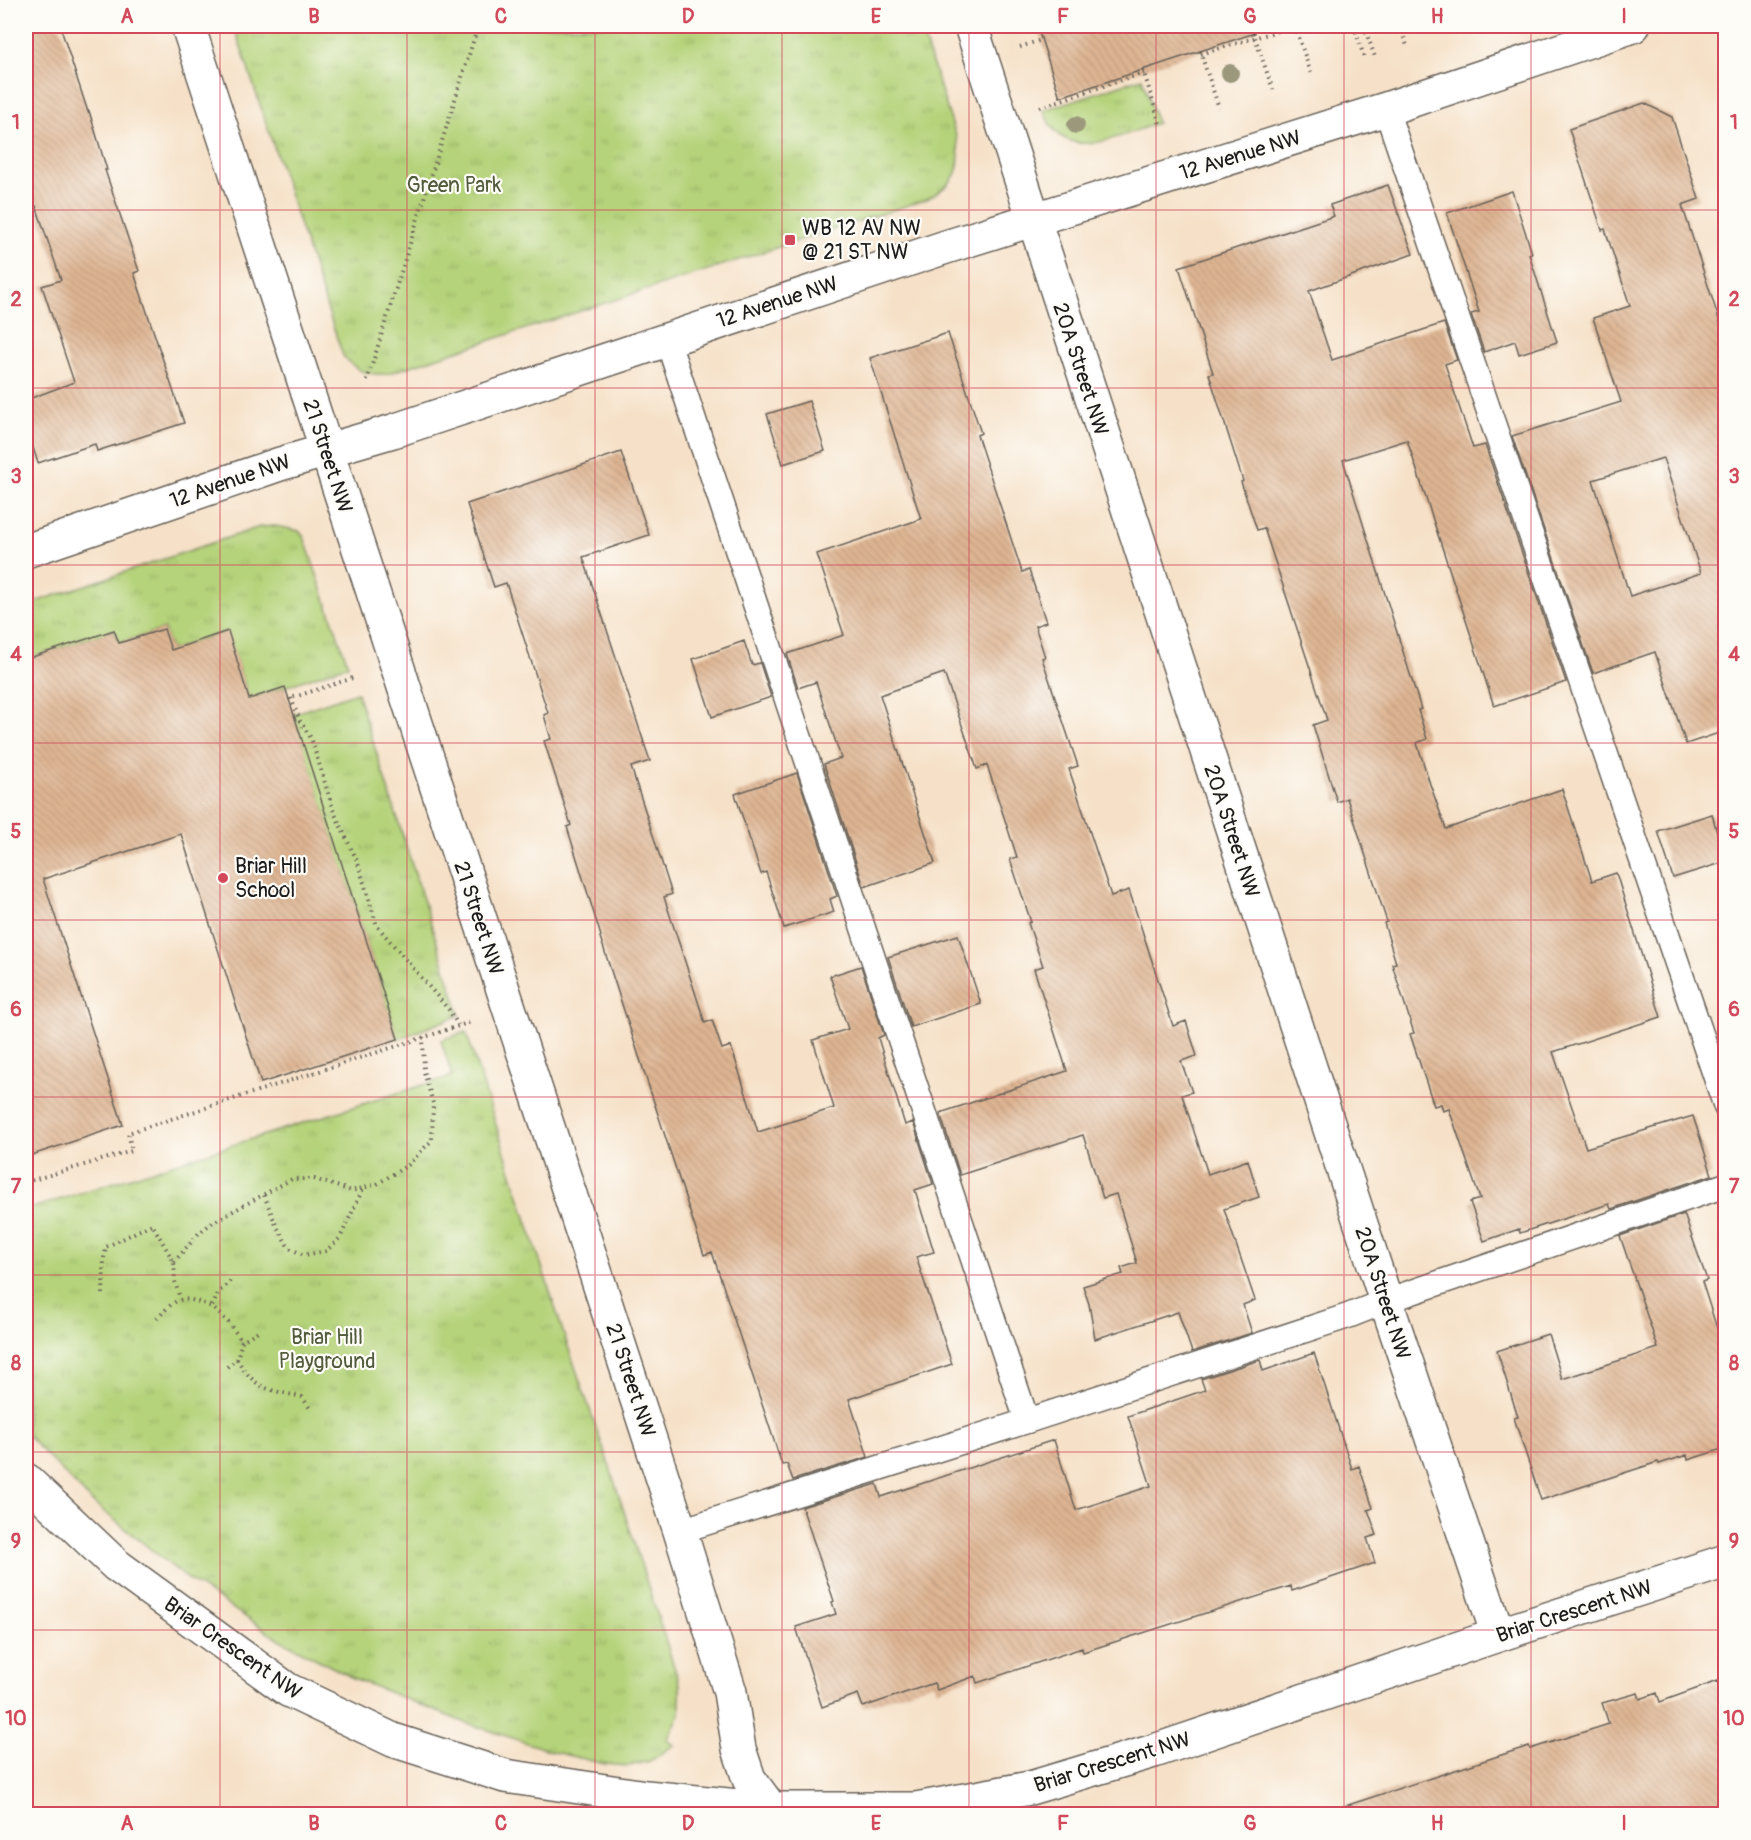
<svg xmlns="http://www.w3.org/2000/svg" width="1751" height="1840" font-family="Pangolin,sans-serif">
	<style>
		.grass { fill: url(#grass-tufts); stroke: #68784b; stroke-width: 1.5 }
		.building { fill: url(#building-back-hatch); fill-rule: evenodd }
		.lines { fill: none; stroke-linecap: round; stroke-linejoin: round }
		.lane-casing { stroke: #686158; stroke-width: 27 }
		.street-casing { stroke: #686158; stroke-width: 36 }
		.path { stroke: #686158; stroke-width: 4; stroke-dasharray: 1.5 4.5; stroke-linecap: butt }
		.lane { stroke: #fff; stroke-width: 24 }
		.street { stroke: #fff; stroke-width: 33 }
		.tree { fill: #9c987c }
		.grid { fill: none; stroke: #d1495b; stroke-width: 1.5; stroke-opacity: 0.55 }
		.poi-dot { fill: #d1495b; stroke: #fdfcf7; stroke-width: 2 }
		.labels { text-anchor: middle; stroke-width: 4.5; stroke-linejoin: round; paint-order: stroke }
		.street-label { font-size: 21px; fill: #1c1c1c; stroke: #fdfcf7 }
		.park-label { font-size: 21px; fill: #525c3d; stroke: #fdfcf7 }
		.poi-label { font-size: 21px; fill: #1c1c1c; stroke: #fdfcf7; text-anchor: start }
		.neatline { fill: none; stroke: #d1495b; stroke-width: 2 }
		.grid-label { font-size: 20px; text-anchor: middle; font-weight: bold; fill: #d1495b }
	</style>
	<defs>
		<pattern id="grass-tufts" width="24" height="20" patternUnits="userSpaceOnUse" patternTransform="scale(1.5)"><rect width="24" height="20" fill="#b5d37a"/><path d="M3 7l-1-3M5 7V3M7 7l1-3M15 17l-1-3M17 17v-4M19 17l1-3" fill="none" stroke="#9bb569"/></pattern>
		<pattern id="building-back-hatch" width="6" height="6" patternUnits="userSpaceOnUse" patternTransform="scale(1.5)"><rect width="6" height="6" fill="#deb593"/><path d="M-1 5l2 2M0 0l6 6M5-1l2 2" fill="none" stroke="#be9b7e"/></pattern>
	</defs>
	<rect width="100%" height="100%" fill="#fdfcf7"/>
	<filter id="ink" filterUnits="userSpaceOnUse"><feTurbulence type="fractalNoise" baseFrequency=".0167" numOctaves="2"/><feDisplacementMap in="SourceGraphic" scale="12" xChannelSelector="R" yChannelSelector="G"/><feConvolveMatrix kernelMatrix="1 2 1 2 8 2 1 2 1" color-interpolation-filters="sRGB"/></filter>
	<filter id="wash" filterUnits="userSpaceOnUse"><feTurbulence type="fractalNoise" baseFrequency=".008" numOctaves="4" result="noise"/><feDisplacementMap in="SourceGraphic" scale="24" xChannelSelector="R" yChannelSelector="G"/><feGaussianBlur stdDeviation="1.35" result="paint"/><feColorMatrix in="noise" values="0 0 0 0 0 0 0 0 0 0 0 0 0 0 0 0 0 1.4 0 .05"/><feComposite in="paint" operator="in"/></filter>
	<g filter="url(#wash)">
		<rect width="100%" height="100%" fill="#f6e1c8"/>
		<!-- grass -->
		<path class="grass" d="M234,26H920L957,139C963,171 955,184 927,199L386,374C364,375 359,372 343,356Z
			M1142,78L1157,123C1127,133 1076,161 1052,127C1048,123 1046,116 1044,110Z
			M276,526L299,531L304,537L348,665L249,699L227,631L171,650L164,629L119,643L114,630L26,659V605L260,527Z
			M357,692L460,1015L398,1039L293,714Z
			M466,1032L564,1335L609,1465L680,1685V1714L667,1740L674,1745L650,1761L628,1766L605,1764L554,1752L458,1720L351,1677L277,1638L185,1577L91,1501L26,1434V1210L452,1076L441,1040Z"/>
		<g id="blocks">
			<!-- building -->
			<path class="building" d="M26,26H60L88,112L89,111L107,170H105L139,271L134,273L184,423L97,451L95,444L38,463L26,426V400L74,382L42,286L61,280L36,206L26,209Z
				M1037,26H1254L1255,33L1060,97Z
				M1644,103L1672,117L1699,199L1682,205L1725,338V731L1686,744L1655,652L1593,673L1512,436L1621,402L1593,318L1630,306L1605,229L1602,230L1569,129ZM1663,458L1701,573L1630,596L1593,480Z
				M1388,185L1413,254L1309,291L1332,360L1444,323L1457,360L1445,364L1473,448L1485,445L1566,682L1494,706L1407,440L1343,460L1421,709L1418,710L1427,739L1417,743L1430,784L1446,829L1562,789L1592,881L1616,873L1661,1017L1553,1052L1586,1148L1693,1116L1712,1175L1611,1209L1609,1204L1520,1233L1519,1229L1484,1241L1470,1202L1480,1199L1449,1109L1443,1111L1441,1104L1434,1106L1410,1034L1414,1033L1392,964L1396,963L1384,923L1387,922L1347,798L1337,802L1313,725L1327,720L1264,528L1257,530L1241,482L1243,481L1209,374L1213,373L1179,267L1334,216L1330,205Z
				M1512,191L1532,253L1529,254L1557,342L1519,354L1515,341L1484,352L1471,314L1479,312L1447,213Z
				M948,333L981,433L977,435L1022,572L1029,570L1046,622L1035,626L1045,657L1042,658L1078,766L1069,769L1111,896L1129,890L1173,1026L1186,1021L1197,1056L1181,1061L1192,1092L1182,1095L1208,1174L1248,1160L1259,1197L1224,1209L1255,1300L1243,1305L1252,1333L1192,1352L1178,1312L1095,1339L1089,1304L1083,1286L1123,1274L1121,1268L1137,1263L1116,1194L1103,1198L1083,1135L960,1175L940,1113L1067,1071L1034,969L1043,966L1028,923L1031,922L1010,859L1017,857L987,765L977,769L944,673L880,695L935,863L864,887L824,764L841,758L816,682L798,688L787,654L844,635L817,554L921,519L870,358Z
				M809,401L825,451L783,464L767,414Z
				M621,452L649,535L583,557L650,761L631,767L672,894L664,897L705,1023L712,1020L722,1049L731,1046L758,1132L834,1108L813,1040L848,1029L830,976L861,966L884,1035L878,1038L905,1125L913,1122L933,1184L915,1190L934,1252L916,1257L952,1364L849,1399L868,1457L793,1480L787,1464L782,1465L712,1252L704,1255L600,937L601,936L567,827L571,825L544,741L551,739L544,715L548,713L506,583L494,587L467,504Z
				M164,629L171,650L228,631L249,699L285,687L398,1039L261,1083L181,834L43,879L123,1125L26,1157V659L114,630L119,643Z
				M744,641L752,665L760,663L771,697L712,717L693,659Z
				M797,773L837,896L830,899L834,912L784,928L766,872L761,874L735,794Z
				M1712,814L1725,862L1673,878L1658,831Z
				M958,935L981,1004L911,1027L888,957Z
				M1684,1214L1707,1280L1702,1282L1725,1353V1448L1688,1460L1687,1455L1659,1464L1658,1462L1541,1500L1514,1418L1518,1417L1497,1351L1548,1334L1562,1379L1658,1348L1620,1236Z
				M1314,1353L1352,1469L1359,1466L1373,1508L1368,1510L1377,1535L1367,1538L1375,1563L1292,1591L1291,1586L1083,1652L1082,1648L977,1683L975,1676L937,1690L934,1683L863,1707L858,1694L822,1707L796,1627L836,1614L832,1602L834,1601L802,1507L877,1484L881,1497L1054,1440L1076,1510L1151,1486L1128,1416L1205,1390L1201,1379L1260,1360L1263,1371Z
				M1718,1681L1725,1702V1815H1343L1342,1807L1529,1746L1530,1749L1609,1724L1602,1703L1638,1693L1640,1699L1657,1693L1660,1702Z"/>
		</g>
	</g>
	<g filter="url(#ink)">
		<use href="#blocks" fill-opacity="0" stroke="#686158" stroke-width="1.5"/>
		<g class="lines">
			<defs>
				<path id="lane" d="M1386,109L1726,1107
					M667,339L1027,1421
					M680,1531L1027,1421L1348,1316L1386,1301L1726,1185"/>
				<path id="street" d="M188,26L680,1531L730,1692L739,1749L749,1779L771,1809
					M971,26L1386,1301L1498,1635
					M26,551L280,464L393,431L946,247L1386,109L1633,26
					M26,1480L116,1565L288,1690L393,1740L505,1776L646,1797L771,1809H916L1030,1788L1154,1751L1498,1635L1726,1561"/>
			</defs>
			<!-- lane casing -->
			<use href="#lane" class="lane-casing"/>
			<!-- street casing -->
			<use href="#street" class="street-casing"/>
			<!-- path -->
			<path class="path" d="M1251,26L1273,90
				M1295,26L1312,77
				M1354,26L1365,60
				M1364,26L1375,57
				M1400,26L1407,46
				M1446,26L1448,32
				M1020,47L1041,40
				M1200,51L1219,108
				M1201,54L1294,26
				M1143,70L1161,127
				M1040,107L1144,73
				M367,381L478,26
				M291,698L300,721L311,738L334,812L358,863L377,926L449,1010L458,1025
				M288,699L356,677
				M26,1182L132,1151L128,1133L471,1022
				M264,1195L276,1225L289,1248L304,1255L326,1251L340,1238L364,1187
				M174,1262L199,1233L213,1222L292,1179H314L352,1191L377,1184L408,1165L432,1140L433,1103L424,1072L423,1037
				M230,1281L218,1293L212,1307L228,1322L242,1341
				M103,1294L104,1258L106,1247L152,1224L174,1262L175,1281L180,1299
				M157,1319C177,1296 183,1295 212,1307
				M237,1359C256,1391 268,1389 302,1397L311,1410
				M227,1367L237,1359L242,1341L258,1331"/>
			<!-- lane -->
			<use href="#lane" class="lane"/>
			<!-- street -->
			<use href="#street" class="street"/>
		</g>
		<!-- trees -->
		<g class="tree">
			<circle cx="1230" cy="73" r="9"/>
			<circle cx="1076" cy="125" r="9"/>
		</g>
	</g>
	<!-- grid -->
	<path class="grid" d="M220,26V1814M407,26V1814M595,26V1814M782,26V1814M969,26V1814M1156,26V1814M1344,26V1814M1531,26V1814M26,210H1726M26,388H1726M26,565H1726M26,743H1726M26,920H1726M26,1097H1726M26,1275H1726M26,1452H1726M26,1630H1726"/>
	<!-- markers -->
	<g class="poi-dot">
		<rect x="784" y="234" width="12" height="12" rx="3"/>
		<circle cx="223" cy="878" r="6"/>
	</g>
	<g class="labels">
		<!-- street labels -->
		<g class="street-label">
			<text transform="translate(1240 155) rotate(-17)" y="7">12 Avenue NW</text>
			<text transform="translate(777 302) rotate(-18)" y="7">12 Avenue NW</text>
			<text transform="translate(1081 369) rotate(72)" y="7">20A Street NW</text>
			<text transform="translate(328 456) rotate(72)" y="7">21 Street NW</text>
			<text transform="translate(230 481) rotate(-19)" y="7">12 Avenue NW</text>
			<text transform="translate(1232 831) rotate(72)" y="7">20A Street NW</text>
			<text transform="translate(479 918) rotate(72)" y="7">21 Street NW</text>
			<text transform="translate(1383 1293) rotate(72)" y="7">20A Street NW</text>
			<text transform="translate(631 1380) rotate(72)" y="7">21 Street NW</text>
			<text transform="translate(1574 1611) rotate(-18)" y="7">Briar Crescent NW</text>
			<text transform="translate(233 1648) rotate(35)" y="7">Briar Crescent NW</text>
			<text transform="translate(1112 1762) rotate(-17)" y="7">Briar Crescent NW</text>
		</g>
		<!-- park labels -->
		<g class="park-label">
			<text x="454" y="192">Green Park</text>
			<text x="327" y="1344">Briar Hill<tspan x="327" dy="24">Playground</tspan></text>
		</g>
		<!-- poi labels -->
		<g class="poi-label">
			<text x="802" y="235">WB 12 AV NW<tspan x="802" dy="24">@ 21 ST NW</tspan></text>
			<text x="235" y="873">Briar Hill<tspan x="235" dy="24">School</tspan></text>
		</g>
	</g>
	<!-- margin -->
	<rect width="1751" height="1840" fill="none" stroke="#fdfcf7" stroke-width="66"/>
	<rect x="33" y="33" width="1685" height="1774" class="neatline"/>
	<g class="grid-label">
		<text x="127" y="23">A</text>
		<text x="314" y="23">B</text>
		<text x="501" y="23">C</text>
		<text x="688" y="23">D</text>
		<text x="876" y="23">E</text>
		<text x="1063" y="23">F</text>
		<text x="1250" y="23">G</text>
		<text x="1437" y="23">H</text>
		<text x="1624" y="23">I</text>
		<text x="16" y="129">1</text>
		<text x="1734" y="129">1</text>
		<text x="16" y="306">2</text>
		<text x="1734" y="306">2</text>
		<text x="16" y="483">3</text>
		<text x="1734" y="483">3</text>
		<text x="16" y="661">4</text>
		<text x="1734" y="661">4</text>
		<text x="16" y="838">5</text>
		<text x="1734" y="838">5</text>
		<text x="16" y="1016">6</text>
		<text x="1734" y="1016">6</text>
		<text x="16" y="1193">7</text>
		<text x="1734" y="1193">7</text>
		<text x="16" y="1370">8</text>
		<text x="1734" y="1370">8</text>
		<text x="16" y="1548">9</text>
		<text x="1734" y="1548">9</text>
		<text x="16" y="1725">10</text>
		<text x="1734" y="1725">10</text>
		<text x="127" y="1830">A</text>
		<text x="314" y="1830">B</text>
		<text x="501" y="1830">C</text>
		<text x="688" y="1830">D</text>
		<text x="876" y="1830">E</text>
		<text x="1063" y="1830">F</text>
		<text x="1250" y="1830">G</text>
		<text x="1437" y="1830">H</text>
		<text x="1624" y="1830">I</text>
	</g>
</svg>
